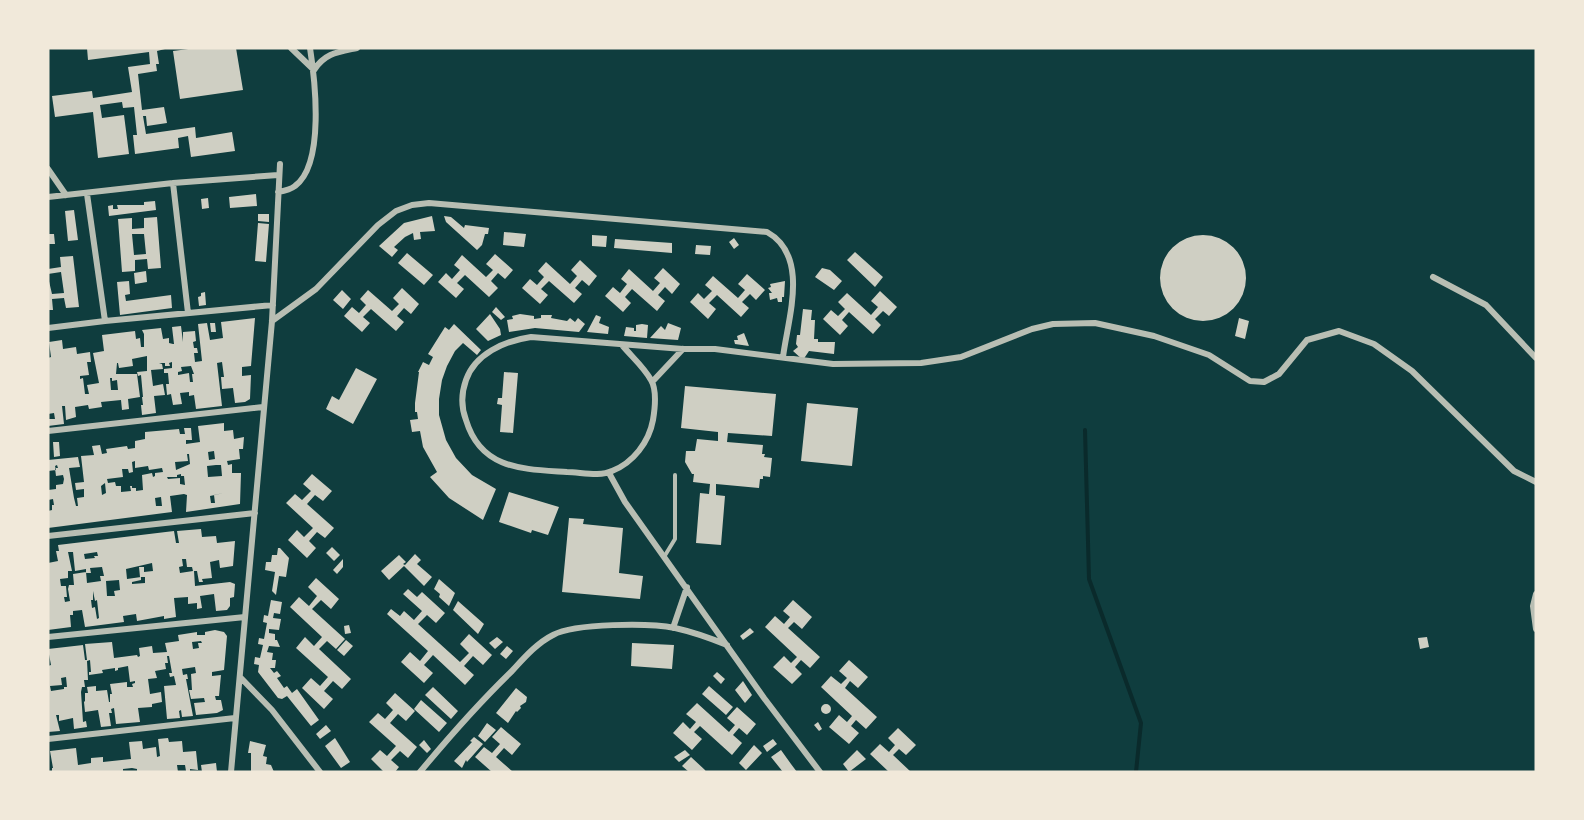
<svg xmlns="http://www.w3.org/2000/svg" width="1584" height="820" font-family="Montserrat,sans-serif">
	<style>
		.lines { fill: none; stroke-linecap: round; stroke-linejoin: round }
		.stream { stroke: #0a2a2b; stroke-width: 4 }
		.building { fill: #cfcfc3; fill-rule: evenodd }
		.service { stroke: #b8beb3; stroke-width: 4 }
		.minor { stroke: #b8beb3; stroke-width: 6 }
	</style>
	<rect width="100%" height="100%" fill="#0f3d3e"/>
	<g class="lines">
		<!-- stream -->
		<path class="stream" d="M1085,430L1089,579L1141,723L1136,772"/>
	</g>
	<!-- building -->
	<path class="building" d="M87,48H169L157,51L159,64H156L157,71L138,74L142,110L164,107L167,123L147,126L146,116H143L146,134L195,127L196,138L232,132L235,151L191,157L188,136L178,138L179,148L135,154L133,135H137L134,107L123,108L122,102L100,105L102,118L124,115L129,154L98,158L93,112L55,117L52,96L92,91L93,98L132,92L128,67L150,64L149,52L88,60Z
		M196,48H236L243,90L180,99L173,51Z
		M256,194L257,206L230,208L229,197Z
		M208,198L209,208L202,209L201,199Z
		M155,201L156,210L109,216L108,206L113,205V209H118L117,205H144V202Z
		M74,210L78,240L68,241L65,211Z
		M258,214H269V222L258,221Z
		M432,216L435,231L420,232L421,239L414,240L413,233L405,237L394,247L398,250L392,257L379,246L404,223Z
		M444,216L451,217L464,228L465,225L489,228L488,234H485L482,245L477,250L446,222Z
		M157,217L161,268L148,269L147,259L135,260V271L122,272L118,219L132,218V229L144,228V218ZM132,234H144L146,254L134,255Z
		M258,223L269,224L266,262L255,261Z
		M504,232L526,234L524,247L503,245Z
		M48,234H54L55,244H48Z
		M592,235L607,236L606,247L592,246Z
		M1160 278a43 43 0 1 1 86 0a43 43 0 1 1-86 0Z
		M734,238L739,245L734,249L729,242Z
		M615,239L672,243V253L614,248Z
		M696,245L711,246L710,255L695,254Z
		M855,252L883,277L875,287L847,260Z
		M407,253L433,275L424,285L398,263Z
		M495,254L513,270L505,279L498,273L491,281L498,288L489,297L465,275L457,283L464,289L456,298L438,282L446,273L452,279L460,270L454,265L462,255L486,277L493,270L486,264Z
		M73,256L79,307L66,308L64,298L52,299L53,310H48V277L52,294L64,293L61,272L48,274V269L61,267L60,257Z
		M580,260L597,276L589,286L582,280L575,288L582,294L574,303L549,281L541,289L548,295L540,304L522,288L530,279L537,285L544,277L538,271L546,262L570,284L577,276L571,270Z
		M663,268L680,284L672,294L665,287L658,295L665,301L657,311L632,289L625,297L631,303L623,312L605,296L613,287L620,293L627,284L621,279L629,269L653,291L660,283L654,278Z
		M822,268L830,270L842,281L834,290L815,277Z
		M146,271L147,282L135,284L134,273Z
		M747,274L765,290L756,300L750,294L742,302L749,308L741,317L717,295L709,303L716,309L708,319L690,302L698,293L704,299L712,291L705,285L713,276L738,298L745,290L738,284Z
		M129,281L130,294L125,295L126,301L171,295L172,308L120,315L117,282Z
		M785,281L784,297H782V302H778L777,298L770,300L769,293H772L768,288L771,287L770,284Z
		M402,288L419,304L411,314L404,308L397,316L404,322L396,331L371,309L363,317L370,323L362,332L344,316L352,307L359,313L366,305L360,299L368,290L392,311L399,304L393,298Z
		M342,290L351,299L343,309L333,300Z
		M880,291L897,307L889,316L883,311L875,319L881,325L873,334L849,312L842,320L848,326L840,335L823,319L831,310L838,316L845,309L838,302L847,293L871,315L878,307L871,301Z
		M205,292L206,305L199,306L198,297L201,296V293Z
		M496,307L505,317L501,320L492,312Z
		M803,309L812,310L811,320H815L814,339H818V342H835L834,354L809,351L803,360L793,351L798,347L796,344L797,335H800Z
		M490,314L500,329L501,335L488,341L476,329Z
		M520,314L534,316V319L541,318V315H552L551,318L567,321L570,318L575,322L578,318L585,324L579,332L535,328L509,332L507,320L513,319L512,316Z
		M596,315L601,317L599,323L609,327L608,334L587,332Z
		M255,318L251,366L242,367V376L251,375L250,399L245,402L235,403L233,388L222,389L221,377H224L222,362L217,363L222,406L196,409L194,395L189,396V392L180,393L182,404L173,405L171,394L167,395L166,384H169L168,373H164V369L172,368V362L169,363L170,366H165V363H159L162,364L163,369L151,370L153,386L163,384L165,395L154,396L156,413L142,415L141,405H143L142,397H143L141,375L138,376L137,372L147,371V356L132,359L133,366L119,368L118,363H117L116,374H137L140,397L128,399L129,409L122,410L121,400L101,402L102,407L89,409L88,405L75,407L76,417L66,420L65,406H62L64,424L48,426V419H55L54,413L48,414V358L51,357L49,342L62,340L63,349L76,347L77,354L90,352L91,362H87L89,375L80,376V379L83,378L85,394H89L87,385L99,383L93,353L104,351L102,335L135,331L136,339L140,338L141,347H144V334L142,330L161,328L163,339L169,338V343L173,344H174L172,327L181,326L183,342V332L195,331L196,341L193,342L194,348H197L198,353H194L195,362L202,361L198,324L207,323L210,340L223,338L221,322ZM191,366L194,374H192L193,382H190L189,373L178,375V372L182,371L181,367ZM110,378H112V381L117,380L118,390H111Z
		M1239,318L1249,321L1245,339L1235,336Z
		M210,323H215L216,332H211Z
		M668,323L681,328L678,340L650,338L661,326L665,330Z
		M454,324L481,350L477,355L463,343L455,351L447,366L442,380L439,399V415L446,440L456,458L472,475L496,489L483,520L449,498L430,477L437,472L423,447L420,431L412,432L410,420L418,419L417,412H415V403L419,372H418L423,362L429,365L433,357L428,354L445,327L449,330Z
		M642,324L648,325L647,338L624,336L626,327L634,328V331H636V325Z
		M744,333L749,346L735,344L734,340H738L737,336Z
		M356,368L377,379L353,424L326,409L332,396L339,400Z
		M504,372L518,373L513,433L500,432L502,405L497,404L498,398H502Z
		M685,386L776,394L772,436L728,433L727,442L763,445L762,454H765L764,457L772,458L770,477L763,476V479H760L759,488L716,484V495L725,496L721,545L696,543L700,493L709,494L710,484L693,482L694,474H692L685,462L686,451H695L697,439L718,441V432L681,428Z
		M807,403L858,408L852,466L801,461Z
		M224,423V431L233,430L234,439L244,437L243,449H239L240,459L227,461L228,465L232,464V473H241L240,504L186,512L187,495L184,494L170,496L172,512L48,528V511L52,510V505H54L53,499L48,500V490L56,489V485L63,484L64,479L63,475L56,476L55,468H58L57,465L55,466L56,470L48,471V460L78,457L80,467L69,468L74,498L76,506H78L77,498L84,497V489L76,490L75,483L84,482L81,456L94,455L92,446L100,445L102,454L107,453L106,449L127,446L128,449L135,448V441L145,439V432L179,429L180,434H185L184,428H191L192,440H186V444L200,442L198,426ZM214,451L215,459L209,460L208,452ZM187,454H189L190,464L176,470L175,462L188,461ZM135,461V468L148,466L149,470L162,468L163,472L155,473V476L153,477L152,473L142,475L143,490L136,491V488H132V486H130L131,491L121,492V486H116L115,482L108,483L107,479L123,477L122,469H128L129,473L133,472L132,462ZM216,465H221L222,476L208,477L207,466ZM181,474V476H184L185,485L180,484V478L168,479L167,477H177V475ZM105,483L106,493L102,495L101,486ZM224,493L214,495L215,503H211L210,496ZM161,497L162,506H156L155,498Z
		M53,442H59L60,456L54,457Z
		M312,474L332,491L323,501L315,495L307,504L334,528L325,538L317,532L309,541L316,548L307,558L288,540L297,530L304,537L313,528L286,503L295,494L302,500L311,491L303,484Z
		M509,492L559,507L548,535L532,530L531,533L499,522Z
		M569,518L584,519L583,524L623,528L619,573L643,576L640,599L562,592Z
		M201,529L202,537L216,536L217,543L235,541L233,566L220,568L219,560L210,562L212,578L202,579L203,582H199L197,571H194L195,586L230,582L235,584L234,597L230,598V606L227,610L216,611L214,594L200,596L202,608L197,609V603L188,604V597L174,598L176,617L164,619V616L137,621L136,614L123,616L124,622L85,627L82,610L73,611V615H70L71,627L48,630V563L58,561L56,551H59L58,545L174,531L176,543H179L177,531ZM68,552H73L75,571L86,569V573H91L90,568L102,567L104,576H100L101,581L87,583L86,572L73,574L74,585H69L68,589L70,601L65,602L64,597H67L66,586H61L60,579L68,578V571H72ZM97,552L98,556H94L95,558L85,559L84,554ZM182,559H186L187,567H192L193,571L180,573L179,567L183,566ZM152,563L153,571L144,572V567H139L140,577H145V583L132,584V582L141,580V577L127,579L126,569ZM119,580L120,590L114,591L115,596H107L106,581ZM93,591L95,601L97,600L99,618L97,619L95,607L92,608L91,600H93Z
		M332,547L340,555L334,561L326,553Z
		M278,548H280L289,558L286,577L279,576L276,595L272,591L275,572L265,570L266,562H271L272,555H277Z
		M415,554L421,560L417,564L432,577L424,586L404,566L389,580L381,571L399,555L406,562L403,564L405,565Z
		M343,559V567L337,574L333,570Z
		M316,578L339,599L331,609L321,600L312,609L345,639L336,649L327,641L319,649L351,679L342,689L333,681L324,691L333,699L324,709L302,688L311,678L320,686L328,677L296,648L305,637L314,646L322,637L290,607L299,597L309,606L317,596L308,587Z
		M439,579L455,593L449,606L439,597L440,594L434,589Z
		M408,589L417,597L422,592L445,613L436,623L427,615L418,624L460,662L469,653L460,644L469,634L492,655L483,665L473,656L464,666L474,675L465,685L433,655L424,665L433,673L424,683L401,662L410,652L420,661L428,651L387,614L391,609L400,616L404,611L414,620L422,611L403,594Z
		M271,600L282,602L280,614L274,613L273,618L281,619L279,630L269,629V633L275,634V640H277L280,647L269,646L267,652L273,653L272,660H276L275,668H270L274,673L277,671L281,676L277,678L284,688L287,686L292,693L297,689L319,720L311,726L287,696L282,699L278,698L258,672L259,665L254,664L255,657L260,658L263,645L258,644L259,638L264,639L267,623L263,622L264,615L268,616Z
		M793,600L812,617L802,629L794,622L788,628L820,657L810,668L801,660L795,667L802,674L792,684L773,667L784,656L791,663L797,657L765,627L775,616L784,624L790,617L783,611Z
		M458,601L484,624L478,634L453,610Z
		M349,625L351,633L345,634L344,626Z
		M750,628L754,632L743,640L740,636Z
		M215,630L224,632L227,636L224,670L212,672V676L221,675L219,696H215L216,700H221L223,710L217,713L196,715L194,703L205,702L204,698L191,699L189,690H192L191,674L196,673L195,667L182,669L183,675L187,674L188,679H186L193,716L182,717L181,710L179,711L180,718L167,719L164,686L176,685L174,676L170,677L169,673H172L169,656H167L168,663H165L166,669L155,671L157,678L148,679L150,694L161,692L162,702L152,704V707L138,708L140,722L116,724L114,708L111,709L112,713H109L111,726L101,727L98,710L85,712L84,702L85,701V693H88L87,687L96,686V691L107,690L109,702H110V694H112L110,684L127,682V687H133L132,684L135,683V681L130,682L128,666L118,668V670L115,671V668L102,670L103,673L89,675V672H91L90,660L87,661L88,680H84L85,687H82L81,692L83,722L86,721L87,727L74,729L73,718L59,721V715H56L60,731L48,732V666L51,665L48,649L83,645L85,660H87L85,644L112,642L114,658L137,655L138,657L140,656L139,648L152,646L153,653L167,652L165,643L179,641L178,635L197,632V635H205V632ZM201,641L202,643H198L199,648L193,649L192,642ZM66,677L67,687H64V689L51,691L50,686L62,685L61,678Z
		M497,637L503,642L495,649L489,643Z
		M1427,637L1429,647L1420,649L1418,638Z
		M346,640L353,646L344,656L337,650Z
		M632,643L674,645L672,669L631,666Z
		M507,646L513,651L506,659L500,654Z
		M849,660L868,677L858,688L850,681L845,688L877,717L866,729L856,720L851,726L859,733L849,744L829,727L839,715L847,722L852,716L821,687L831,676L841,684L847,678L839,671Z
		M717,672L725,679L721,684L713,676Z
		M743,681L752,695L745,703L735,690Z
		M709,686L733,707L726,715L702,694Z
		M433,687L458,711L451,719L425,695Z
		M516,688L527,697L526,702L520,706L521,708L517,712L516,711L508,723L496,713Z
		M395,693L415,711L406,721L398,714L390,723L417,747L408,758L400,751L391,760L399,767L395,772H384L371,759L380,750L387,756L396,746L369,722L378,713L385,719L393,710L386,703Z
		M421,700L447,723L439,732L414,709Z
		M697,703L729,732L735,725L727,718L737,707L756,724L747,735L739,728L733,735L742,743L732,755L700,726L694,732L702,739L692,750L673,733L683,722L690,729L696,722L686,714Z
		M821 709a5 5 0 1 1 10 0a5 5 0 1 1-10 0Z
		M818,722L822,729L819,731L814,725Z
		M487,723L496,730L485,742L478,736Z
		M326,725L331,731L320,739L316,734Z
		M501,727L521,744L512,755L504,748L496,757L513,772H492L475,757L484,747L492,753L500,744L492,737Z
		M898,728L916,745L906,755L899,749L893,755L911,772H889L870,754L880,744L889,752L895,745L888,738Z
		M474,737L483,744L467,762L466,760L462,768L454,761L472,742L470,741Z
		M168,738L169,742L182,741L183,752L196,751L198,770L190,769V771H186L185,765H177L178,772H137V769L132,768L123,769V772H52V768H53L50,751L76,748L78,765L91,763V758L103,757V762L131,759L129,742L142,741L143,749L156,747L157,757L160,756L158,739Z
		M335,738L350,762L341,768L325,746Z
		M773,739L777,744L767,752L763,746Z
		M424,740L431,749L427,753L419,745Z
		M250,741L266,745L263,756L267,757L266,764L271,765L274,772H251V753H248Z
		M754,745L762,753L746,770L739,763Z
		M685,750L690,755L679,762L674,757Z
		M781,750L791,764L797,772H783L771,757Z
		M857,750L866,759L849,772L843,764Z
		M691,757L705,770L706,772H689L682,766Z
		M216,763L217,772H202L201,765Z"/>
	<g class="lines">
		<!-- service -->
		<path class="service" d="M664,557L675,539V475"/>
		<!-- minor -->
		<path class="minor" d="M291,48L314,70C325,53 338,52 357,48
			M48,169L66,195
			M173,183L188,313
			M278,192C284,191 290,190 295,186C325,164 315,80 310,48
			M87,194L105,321
			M48,197L173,183L278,175
			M1433,277L1486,305L1536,358
			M272,321L316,289L378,225L396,211L412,205L429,203L767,232C810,256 788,318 783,357
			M48,328L105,321L273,305
			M622,345C631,356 644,367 651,380C657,390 655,408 653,420C649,442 633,463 612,471C600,477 580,472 567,472C523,469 481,470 466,420C461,407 461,394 466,380C475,354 504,341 531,337L683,349H715L833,364L921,363L961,357L1032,329L1053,324L1095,323L1154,336L1209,355L1250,381L1264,382L1279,374L1307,340L1339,331L1374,344L1412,371L1514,471L1536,482
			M653,381L683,349
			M48,431L263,407
			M609,473L625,502L764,698L820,772
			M48,536L255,513
			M1536,594L1533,606L1536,629
			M673,628L687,587
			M48,637L245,617
			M240,677L272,710L320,772
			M48,739L235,718
			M231,772L272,321L280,164
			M420,772C449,737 479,703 512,671C524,658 537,643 553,635C575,623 650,623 675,628C693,632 710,638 727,645"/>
	</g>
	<!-- border -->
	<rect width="1584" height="820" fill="none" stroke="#f1e9da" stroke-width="99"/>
</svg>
